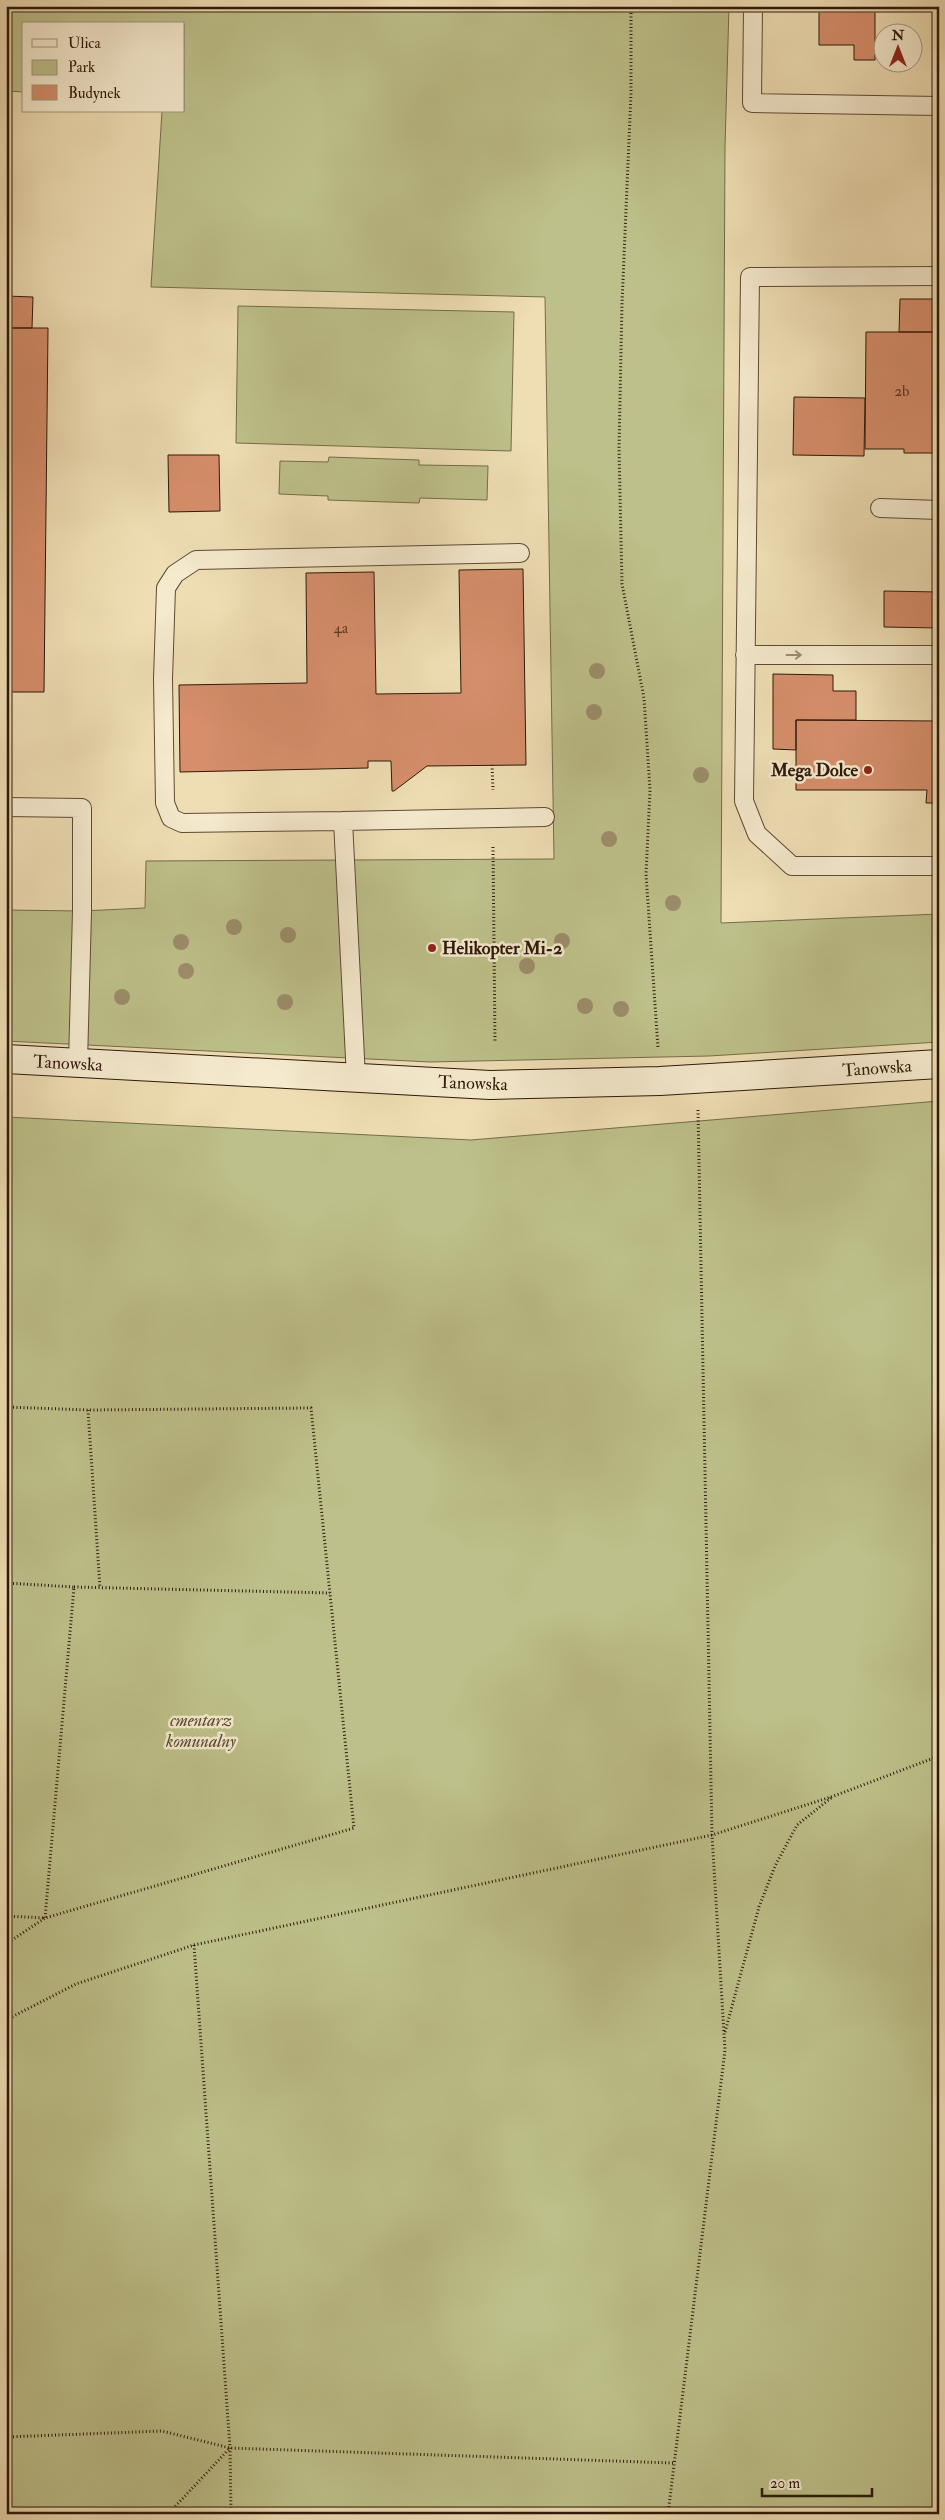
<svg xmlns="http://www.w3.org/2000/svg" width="945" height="2520" font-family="'IM FELL Double Pica',serif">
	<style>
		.green { fill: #bdc08a; stroke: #756c4a }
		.building { fill: #d68e6b; stroke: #2d1809 }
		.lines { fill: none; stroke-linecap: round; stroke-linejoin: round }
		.service-casing { stroke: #5e4a34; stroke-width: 20 }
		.secondary-casing { stroke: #2d1809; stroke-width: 30 }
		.path { stroke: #2d1809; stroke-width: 3; stroke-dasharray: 1 2.5; stroke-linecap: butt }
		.service { stroke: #f5eace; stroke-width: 18 }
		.secondary { stroke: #f5eace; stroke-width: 28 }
		.tree { fill: #9c8d6b }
		.oneway { stroke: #9b8c75 }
		.poi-dot { fill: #8f2418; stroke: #f5eace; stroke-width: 2 }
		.labels { text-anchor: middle; stroke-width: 5; stroke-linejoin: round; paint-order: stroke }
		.number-label { font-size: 15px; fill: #573622 }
		.poi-label { font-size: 18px; font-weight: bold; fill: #2d1809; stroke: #f5eace; text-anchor: end }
		.street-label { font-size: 18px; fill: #2d1809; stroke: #f5eace }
		.park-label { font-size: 18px; font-style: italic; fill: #584a30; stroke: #f5eace }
	</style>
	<rect width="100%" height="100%" fill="#efdeb4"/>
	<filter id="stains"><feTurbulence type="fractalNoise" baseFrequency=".004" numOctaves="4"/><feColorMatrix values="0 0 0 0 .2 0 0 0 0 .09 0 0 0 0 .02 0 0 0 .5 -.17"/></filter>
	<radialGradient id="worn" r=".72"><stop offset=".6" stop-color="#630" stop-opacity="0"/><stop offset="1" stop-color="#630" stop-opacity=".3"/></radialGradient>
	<!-- green -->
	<path class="green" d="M6,6H729L725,147L721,923L939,914V1042L709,1056L430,1062L6,1041V910L82,911L145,908L146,861L554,859L545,297L151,287L162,111H184V24H24V92L6,91Z
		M238,306L514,312L511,451L236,443Z
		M329,457L419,460V465L488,466L487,500L420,498L419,503L328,500V496L279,494L280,461L328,462Z
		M939,1101V2514H6V1117L471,1140Z"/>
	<!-- building -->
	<path class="building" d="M819,6H875V60H854V45H819Z
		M6,296L33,297L32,328H6Z
		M900,299H939V332H899Z
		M6,328H48L44,692H6Z
		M866,332H939V453H904V449H865Z
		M794,397L865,398L864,456L793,455Z
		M168,455H219L220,511L169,512Z
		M523,569L526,765L427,766L394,791H392L391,761H368V768L180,772L179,685L307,683L306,573L374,572L376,694L461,693L459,570Z
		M884,591L939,592V628L884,627Z
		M773,674L833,675V691H856V720H796V750L773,749Z
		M796,720L939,721V803H926L927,790H796Z"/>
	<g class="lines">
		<defs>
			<path id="service" d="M753,6L752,103L939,106
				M939,276L750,277L744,801L757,834L792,866H939
				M880,508L939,510
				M745,655H939
				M6,807L82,808V911L78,1063
				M343,821L545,817
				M356,1078L343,821L182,823L171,818L165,803L163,679L166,588L175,574L196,560L520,553"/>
			<path id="secondary" d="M6,1059L490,1085L660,1081L939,1064"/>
		</defs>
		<!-- service casing -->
		<use href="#service" class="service-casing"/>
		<!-- secondary casing -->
		<use href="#secondary" class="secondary-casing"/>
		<!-- path -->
		<path class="path" d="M631,6V93L622,303L619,449L622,584L644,698L650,790L646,874L658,1048
			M492,765L493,790
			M493,847L495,1041
			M6,1407L88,1410L311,1408L354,1828L45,1918L6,1944
			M88,1410L100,1588
			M6,1583L74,1587L45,1918L6,1916
			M74,1587L330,1593
			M194,1945L230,2448L231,2514
			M6,2020L76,1984L194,1945L712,1835L834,1796L939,1756
			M725,2032L759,1907L775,1866L797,1825L831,1798
			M6,2437L162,2431L230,2448L673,2463
			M168,2514L230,2448
			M668,2514L725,2050L712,1835L698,1110"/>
		<!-- service -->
		<use href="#service" class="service"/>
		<!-- secondary -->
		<use href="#secondary" class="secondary"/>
	</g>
	<!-- trees -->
	<g class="tree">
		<circle cx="597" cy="671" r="8"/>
		<circle cx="594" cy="712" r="8"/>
		<circle cx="701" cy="775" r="8"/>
		<circle cx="609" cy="839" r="8"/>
		<circle cx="673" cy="903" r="8"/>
		<circle cx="234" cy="927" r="8"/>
		<circle cx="288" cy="935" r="8"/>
		<circle cx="562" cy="941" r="8"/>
		<circle cx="181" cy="942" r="8"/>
		<circle cx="527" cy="966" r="8"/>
		<circle cx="186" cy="971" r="8"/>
		<circle cx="122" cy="997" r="8"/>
		<circle cx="285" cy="1002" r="8"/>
		<circle cx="585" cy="1006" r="8"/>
		<circle cx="621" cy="1009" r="8"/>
	</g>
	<!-- one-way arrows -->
	<defs><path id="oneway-shaft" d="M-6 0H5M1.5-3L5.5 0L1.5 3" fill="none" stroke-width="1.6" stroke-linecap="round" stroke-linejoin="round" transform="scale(1.25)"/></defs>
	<use class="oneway" href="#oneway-shaft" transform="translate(794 655)"/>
	<!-- markers -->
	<g class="poi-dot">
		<circle cx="868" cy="770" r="5"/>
		<circle cx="432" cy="948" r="5"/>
	</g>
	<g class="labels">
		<!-- number labels -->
		<g class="number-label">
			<text x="902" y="396">2b</text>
			<text x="341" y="633">4a</text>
		</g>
		<!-- poi labels -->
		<g class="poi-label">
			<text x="858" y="776">Mega Dolce</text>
			<text x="442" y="954" text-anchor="start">Helikopter Mi-2</text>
		</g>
		<!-- street labels -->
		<g class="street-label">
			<text transform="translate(68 1063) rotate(3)" y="6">Tanowska</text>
			<text transform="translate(877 1068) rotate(-4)" y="6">Tanowska</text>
			<text transform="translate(473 1083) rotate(2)" y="6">Tanowska</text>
		</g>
		<!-- park labels -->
		<g class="park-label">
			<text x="201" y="1726">cmentarz<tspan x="201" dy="21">komunalny</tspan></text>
		</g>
	</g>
	<!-- margin -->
	<rect width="945" height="2520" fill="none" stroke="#efdeb4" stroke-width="25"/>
	<rect x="8" y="8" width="930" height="2505" fill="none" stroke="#2d1809" stroke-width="2.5"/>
	<rect x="12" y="12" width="920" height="2495" fill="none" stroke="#2d1809"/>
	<!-- legend -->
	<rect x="22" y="22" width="162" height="90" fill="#f5eace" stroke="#a5967f"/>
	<rect x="32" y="39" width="25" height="8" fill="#f5eace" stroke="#a5967f"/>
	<text x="68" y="48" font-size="15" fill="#2d1809">Ulica</text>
	<rect x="32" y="60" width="25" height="15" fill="#bdc08a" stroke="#a5967f"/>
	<text x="68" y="72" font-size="15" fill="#2d1809">Park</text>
	<rect x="32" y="85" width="25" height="15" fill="#d68e6b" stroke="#a5967f"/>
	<text x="68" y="98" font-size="15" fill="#2d1809">Budynek</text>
	<!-- north arrow -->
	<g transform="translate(898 48)"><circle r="24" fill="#f5eace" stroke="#a5967f"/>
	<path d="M0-4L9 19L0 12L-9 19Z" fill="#8f2418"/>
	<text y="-8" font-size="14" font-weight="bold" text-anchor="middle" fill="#2d1809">N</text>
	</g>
	<!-- scale -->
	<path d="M762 2488v8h110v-8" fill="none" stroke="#2d1809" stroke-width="2.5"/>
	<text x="770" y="2488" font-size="15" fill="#2d1809" stroke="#f5eace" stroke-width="4" paint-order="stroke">20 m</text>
	<rect width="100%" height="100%" filter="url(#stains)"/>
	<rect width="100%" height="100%" fill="url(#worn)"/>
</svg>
